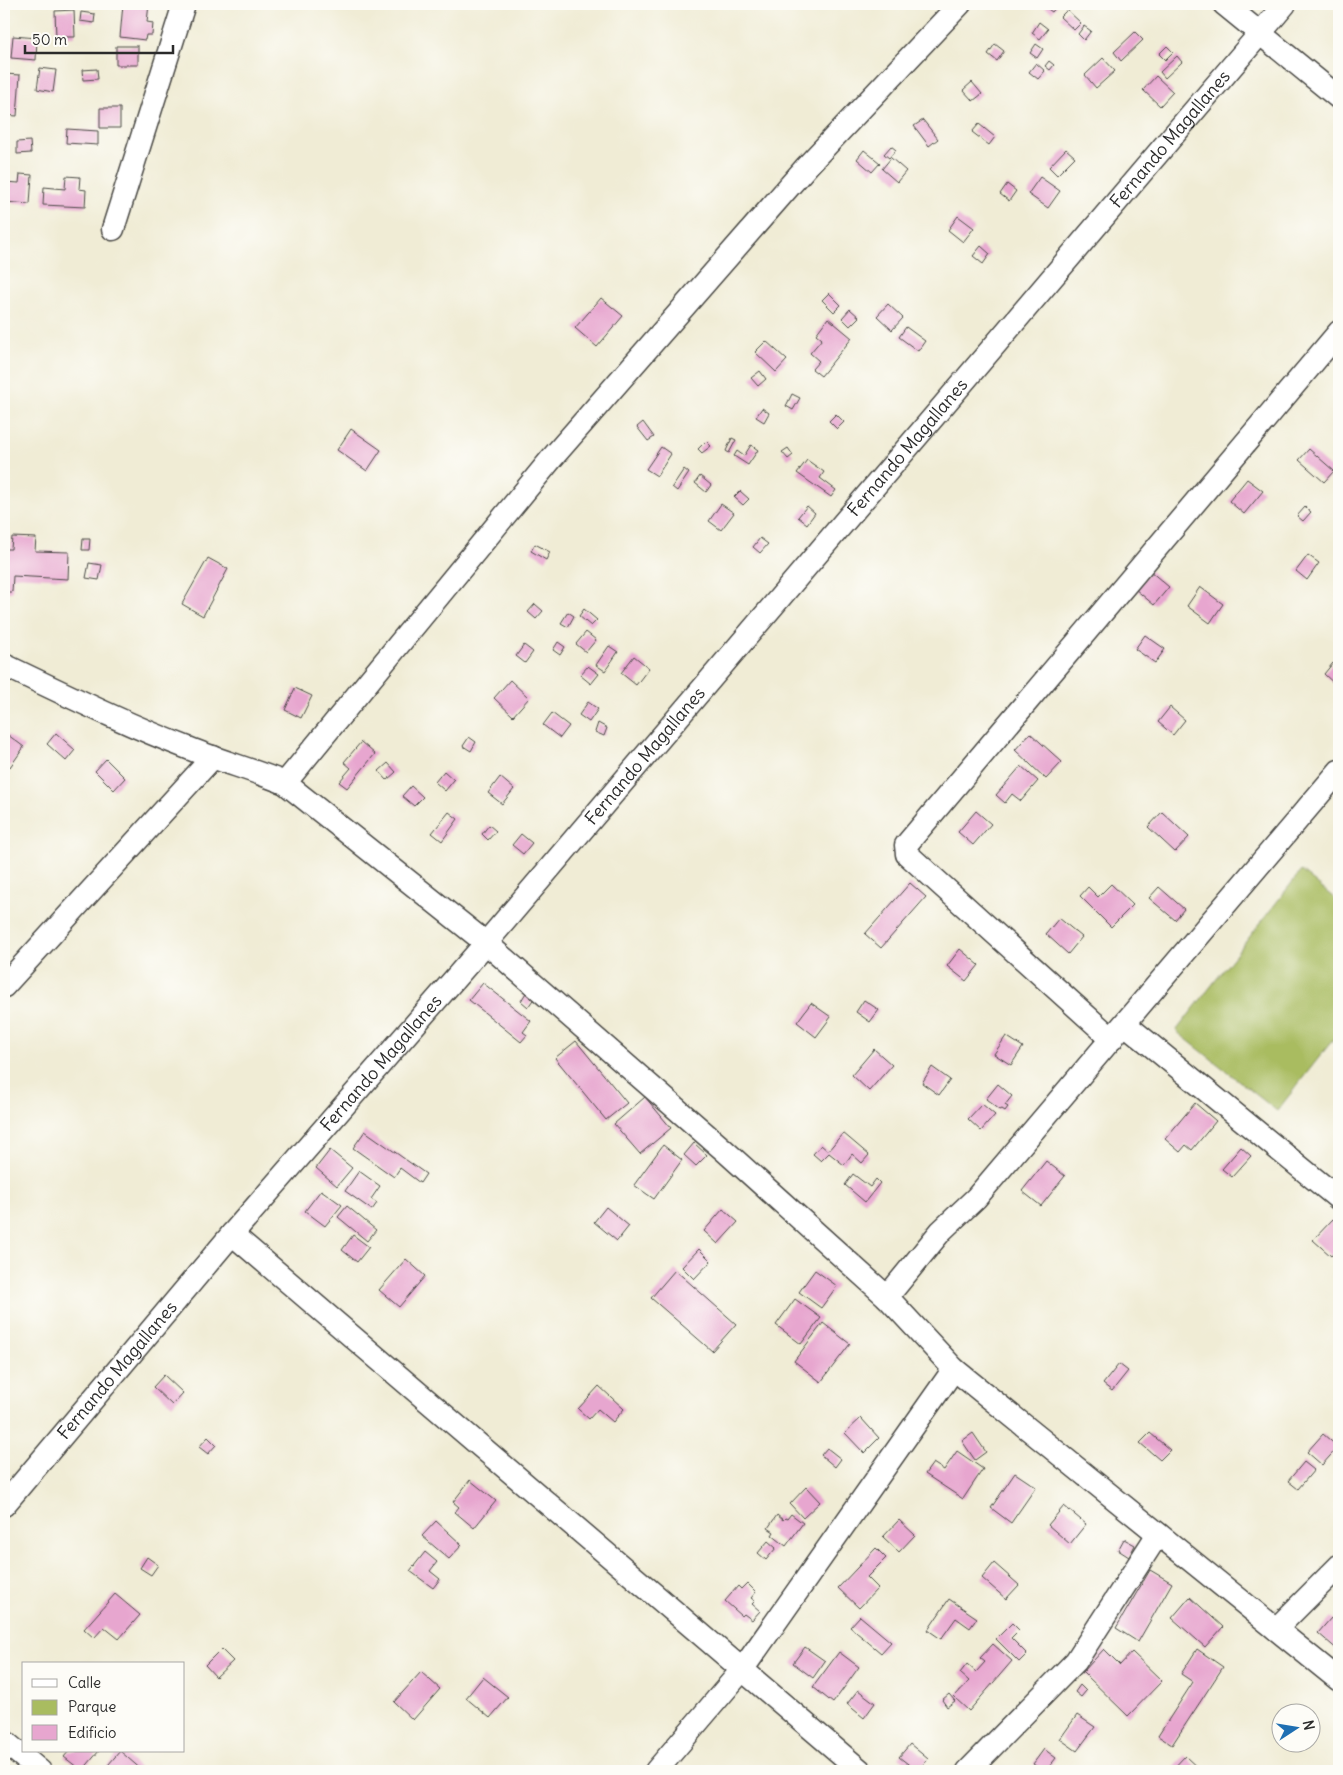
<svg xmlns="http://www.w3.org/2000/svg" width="1343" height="1775" font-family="Delius,sans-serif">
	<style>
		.green { fill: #a9bc60; stroke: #6a7446 }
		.building { fill: #e7a6cf }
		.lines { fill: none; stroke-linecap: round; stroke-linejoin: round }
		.minor-casing { stroke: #494844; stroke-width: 25 }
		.minor { stroke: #fff; stroke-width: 22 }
		.labels { text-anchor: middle; stroke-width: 4; stroke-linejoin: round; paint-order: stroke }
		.street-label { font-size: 18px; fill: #2b2b2b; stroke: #fdfcf7 }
	</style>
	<rect width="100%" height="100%" fill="#fdfcf7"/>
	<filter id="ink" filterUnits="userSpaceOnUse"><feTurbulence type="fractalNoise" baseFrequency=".02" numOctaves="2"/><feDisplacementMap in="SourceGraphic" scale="10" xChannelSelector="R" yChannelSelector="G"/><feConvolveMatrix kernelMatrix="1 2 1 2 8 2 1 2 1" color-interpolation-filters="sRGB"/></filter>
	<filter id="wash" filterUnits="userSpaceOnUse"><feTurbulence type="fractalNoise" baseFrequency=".0096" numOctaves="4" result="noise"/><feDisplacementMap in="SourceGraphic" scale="20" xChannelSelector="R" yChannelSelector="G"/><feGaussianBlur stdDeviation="1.12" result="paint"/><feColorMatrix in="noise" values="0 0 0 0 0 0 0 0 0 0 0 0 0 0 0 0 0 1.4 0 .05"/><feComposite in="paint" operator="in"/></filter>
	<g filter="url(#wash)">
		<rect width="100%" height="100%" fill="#f0ecd5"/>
		<!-- green -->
		<path class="green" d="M1301,871L1339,902V1032L1277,1111L1176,1031Z"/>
		<g id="blocks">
			<!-- building -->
			<path class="building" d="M123,4H149L147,22L153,23L152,35H146L145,40L120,37Z
				M1041,4H1055L1057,6L1052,12Z
				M74,10L75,37H56L55,11Z
				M1067,10L1081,23L1074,30L1060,17Z
				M81,12L95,14L94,23L80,21Z
				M1039,22L1048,29L1040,39L1032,33Z
				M1084,26L1091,31L1084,40L1078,34Z
				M1135,32L1143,40L1121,61L1114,52Z
				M13,36L37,38L36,60L11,58Z
				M995,44L1004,51L997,61L988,54Z
				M1036,44L1043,49L1037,58L1030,53Z
				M116,46H138V65H116Z
				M1167,46L1173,52L1165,60L1159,54Z
				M1177,56L1182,62L1165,78L1160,72Z
				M1103,58L1115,71L1096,88L1085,75Z
				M1049,61L1054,65L1050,70L1045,66Z
				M1036,63L1045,71L1038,79L1029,72Z
				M40,68L56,70L53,92L37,89Z
				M97,69L98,79L83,80L82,70Z
				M4,74L20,75L17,116L4,115Z
				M1156,76L1173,92L1160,106L1143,90Z
				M972,82L982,94L973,101L963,90Z
				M100,108H120V128H100Z
				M923,120L938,139L929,146L914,126Z
				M979,124L995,137L989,145L972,132Z
				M67,129L98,131V145L66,143Z
				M30,141L31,153L17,154V142Z
				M891,146L896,150L889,158L884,154Z
				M1066,149L1075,157L1057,175L1049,167Z
				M864,150L880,163L872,172L857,159Z
				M891,158L906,171L897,182L882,169Z
				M20,174L32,175L30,204L4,202V182L19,183Z
				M66,176L80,177L79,189L86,190L85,207L43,205L44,187L65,189Z
				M1040,177L1060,191L1048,208L1028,194Z
				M1007,184L1016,191L1009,201L1000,194Z
				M958,216L974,228L963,242L948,230Z
				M981,246L990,254L983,264L973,256Z
				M829,293L841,305L834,312L822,300Z
				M601,298L623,316L597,347L575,328Z
				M888,304L903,318L892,330L877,316Z
				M850,309L859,317L850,326L842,318Z
				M828,318L852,338L821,376L812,369L819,361L810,353L822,339L816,334Z
				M906,327L925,341L918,351L899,337Z
				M766,341L787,360L776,372L755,352Z
				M760,371L766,379L758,386L751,378Z
				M792,394L800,398L793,410L786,406Z
				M762,408L769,413L764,422L756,417Z
				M836,414L844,422L837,429L829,421Z
				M643,422L654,437L648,441L637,427Z
				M351,429L381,450L367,471L337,450Z
				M732,438L736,440L729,453L726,451Z
				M706,441L711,446L702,453L698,449Z
				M751,445L758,450L748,465L734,456L737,451L744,456Z
				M661,447L671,454L657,476L646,469Z
				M788,448L793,455L788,459L782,452Z
				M1309,449L1334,471L1324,482L1299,460Z
				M807,460L824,472L820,478L836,490L831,497L797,473Z
				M684,469L689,473L677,491L672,487Z
				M700,476L711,485L706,492L695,483Z
				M1247,479L1263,491L1244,514L1229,501Z
				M740,491L749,499L743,505L734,497Z
				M721,504L734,513L721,530L709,521Z
				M807,506L815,513L807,524L798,517Z
				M1305,507L1311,512L1303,521L1297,516Z
				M12,537L36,538L35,551L69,552L68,579L13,576L12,592H4V549H11Z
				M760,538L768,544L760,553L753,547Z
				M83,539H90L89,550H82Z
				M535,544L550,552L546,560L531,551Z
				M1308,555L1319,563L1307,580L1296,571Z
				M208,558L228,569L203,616L182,604Z
				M89,563L102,565L99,580L86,578Z
				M1150,571L1169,587L1154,605L1135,589Z
				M1200,587L1223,604L1210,623L1187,606Z
				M535,604L543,611L536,619L528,612Z
				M584,609L597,620L591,626L579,616Z
				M568,612L574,616L568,627L561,623Z
				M586,632L596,640L586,652L576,644Z
				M1145,635L1165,649L1155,663L1135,649Z
				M558,642L565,647L560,655L553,650Z
				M524,645L533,652L525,663L516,656Z
				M609,646L618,652L605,671L596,665Z
				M634,656L649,668L636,685L621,673Z
				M1333,663L1339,668V688L1324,674Z
				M588,666L599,674L591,684L580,675Z
				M510,680L529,698L513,716L494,698Z
				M295,688L312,696L301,718L285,710Z
				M588,702L598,709L589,722L579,715Z
				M1170,707L1185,720L1173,735L1158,722Z
				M552,713L569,726L560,738L543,725Z
				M598,723L607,728L604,736L595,732Z
				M56,733L75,750L66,761L47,744Z
				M1030,733L1062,762L1046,779L1015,750Z
				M8,735L24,747L10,767L4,762V742Z
				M469,737L476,742L471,751L463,746Z
				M361,742L375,754L347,788L339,782L351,768L344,762Z
				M106,759L125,778L114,790L95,771Z
				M388,763L396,772L387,780L379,771Z
				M1021,766L1038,781L1021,801L1012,794L1005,803L996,795Z
				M444,771L454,780L445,791L435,782Z
				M500,777L514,789L502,804L488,793Z
				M411,786L423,797L414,806L402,796Z
				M976,811L991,824L973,845L958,832Z
				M449,812L458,819L442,841L432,833Z
				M1162,812L1189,837L1175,852L1148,827Z
				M489,825L496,831L488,840L482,834Z
				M521,834L532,843L523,854L512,845Z
				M910,883L926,897L881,948L865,934Z
				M1111,884L1133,905L1111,927L1080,896L1088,887L1098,897Z
				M1159,887L1184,909L1175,920L1149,898Z
				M1059,918L1082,937L1068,954L1046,934Z
				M960,949L979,965L966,981L947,966Z
				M483,983L531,1021L523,1032L527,1035L521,1042L469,1000Z
				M527,991L535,997L528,1007L521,1001Z
				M864,1000L879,1010L870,1022L856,1012Z
				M811,1003L831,1017L816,1037L797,1022Z
				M1006,1036L1023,1047L1011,1065L994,1054Z
				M576,1041L627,1103L606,1120L555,1058Z
				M874,1049L892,1065L869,1091L852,1075Z
				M932,1067L950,1080L939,1095L922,1083Z
				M998,1084L1012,1096L1005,1105L1008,1107L1005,1111L1002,1109L1000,1110L986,1099Z
				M645,1097L671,1128L640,1154L614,1124Z
				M1195,1103L1216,1121L1192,1150L1186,1145L1180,1152L1165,1139Z
				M982,1104L995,1115L981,1131L968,1119Z
				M365,1131L426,1174L420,1183L400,1168L394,1177L353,1148Z
				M843,1133L869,1155L862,1163L852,1154L844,1165L829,1153L821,1161L813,1154L821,1145L828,1151Z
				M694,1143L707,1155L696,1166L684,1155Z
				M663,1145L682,1160L654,1199L634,1185Z
				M1241,1147L1251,1156L1232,1177L1222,1169Z
				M330,1150L352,1168L337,1186L316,1168Z
				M1046,1161L1065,1176L1041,1206L1022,1191Z
				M359,1171L380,1186L371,1199L377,1203L372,1210L345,1191Z
				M853,1174L870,1187L876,1179L880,1183L865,1202L845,1185Z
				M321,1190L342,1205L325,1226L305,1211Z
				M347,1206L376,1230L367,1241L338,1217Z
				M606,1207L629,1226L617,1241L594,1222Z
				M723,1209L738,1222L718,1244L704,1231Z
				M1333,1219L1339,1226V1248L1331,1256L1313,1240Z
				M353,1235L369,1247L357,1262L342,1250Z
				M699,1249L711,1261L694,1279L682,1267Z
				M406,1259L425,1276L399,1307L379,1290Z
				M675,1270L736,1324L712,1351L651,1298Z
				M815,1270L837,1286L821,1308L799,1292Z
				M795,1299L821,1318L801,1344L776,1325Z
				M823,1323L850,1344L821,1382L794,1361Z
				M1119,1364L1128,1371L1112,1391L1103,1384Z
				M164,1375L183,1393L172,1405L153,1387Z
				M599,1386L624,1409L613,1422L598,1409L589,1419L578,1409Z
				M861,1418L879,1438L864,1453L845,1433Z
				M973,1433L986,1452L975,1460L962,1441Z
				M1150,1433L1170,1450L1160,1460L1140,1443Z
				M1323,1434L1338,1447L1322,1465L1307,1452Z
				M208,1437L216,1445L208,1454L199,1447Z
				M827,1448L841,1459L835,1467L821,1455Z
				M957,1451L983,1469L963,1499L925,1474L933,1463L944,1470Z
				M1304,1462L1314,1470L1298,1489L1288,1481Z
				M1015,1473L1036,1487L1011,1523L991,1508Z
				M470,1480L496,1501L474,1528L455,1512L459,1507L453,1502Z
				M806,1487L820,1502L803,1518L790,1504Z
				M1064,1506L1086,1524L1070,1544L1048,1525Z
				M791,1514L803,1523L786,1546L772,1535L774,1532L768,1528L777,1515L783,1520L785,1518L787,1519Z
				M899,1520L915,1535L899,1552L883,1537Z
				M436,1521L462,1545L449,1559L422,1536Z
				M1124,1539L1135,1545L1129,1557L1118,1550Z
				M768,1541L776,1548L766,1560L758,1553Z
				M876,1548L886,1558L867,1577L878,1588L859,1608L838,1588Z
				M425,1552L437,1562L430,1571L440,1579L433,1588L410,1571Z
				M147,1557L158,1565L151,1575L140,1568Z
				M994,1563L1019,1585L1006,1599L982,1578Z
				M1150,1570L1172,1583L1138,1642L1116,1628Z
				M747,1583L756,1592L751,1598L755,1601L752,1604L760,1611L752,1620L744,1614L742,1616L725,1601L738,1586L741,1589Z
				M115,1594L140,1615L119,1639L104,1627L94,1638L84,1629Z
				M1190,1597L1223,1627L1205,1647L1172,1618Z
				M949,1599L977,1618L970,1628L956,1618L941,1639L928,1630Z
				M860,1616L891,1642L881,1653L850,1627Z
				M1331,1618L1339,1625V1651L1318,1633Z
				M1012,1623L1019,1630L1011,1638L1027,1654L1019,1662L996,1639Z
				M993,1644L1012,1661L969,1711L954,1697L969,1681L960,1673L967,1664L976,1672L985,1662L980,1658Z
				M805,1647L825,1661L813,1678L793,1663Z
				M221,1649L233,1661L216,1677L205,1665Z
				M1104,1649L1120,1665L1132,1652L1162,1681L1128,1716L1083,1672Z
				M1197,1649L1223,1667L1172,1745L1158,1736L1193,1682L1181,1674Z
				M839,1652L859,1667L833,1703L813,1687Z
				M421,1672L440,1689L413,1720L394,1702Z
				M483,1677L508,1697L490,1718L466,1698Z
				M1080,1685L1086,1691L1081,1697L1075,1692Z
				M858,1690L875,1703L864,1718L847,1704Z
				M949,1694L955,1701L947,1707L942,1700Z
				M1077,1715L1095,1727L1077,1751L1060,1739Z
				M910,1744L928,1759L917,1771L899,1757Z
				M1044,1749L1056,1758L1046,1771H1043L1033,1764Z
				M69,1751H99L82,1771L64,1757Z
				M120,1751L143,1771H103Z
				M1185,1756L1201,1771H1171Z"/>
		</g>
	</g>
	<g filter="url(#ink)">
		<use href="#blocks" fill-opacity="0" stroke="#494844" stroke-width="1"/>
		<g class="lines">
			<defs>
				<g id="minor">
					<path d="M1224,4L1339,98"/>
					<path d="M113,229L184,4"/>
					<path d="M4,665C65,694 125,724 188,748C220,761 253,770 285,783L486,943L725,1151L887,1297L954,1369L1339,1680"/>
					<path d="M285,783L552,458L807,166L960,4"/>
					<path d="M4,986L213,757"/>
					<path d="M1125,1024L1339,1199"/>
					<path d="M1112,1039L907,854L906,845L1339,332"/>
					<path d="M232,1234L861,1771"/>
					<path d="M887,1297L941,1231L976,1198L1339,771"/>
					<path id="s1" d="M4,1505L232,1234L486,943L1285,4"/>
					<path d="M1276,1629L1339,1566"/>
					<path d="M4,1741L40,1771"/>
					<path d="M656,1771L742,1670L954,1369"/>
					<path d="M968,1771L1076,1661L1158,1534"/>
				</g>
			</defs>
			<!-- minor casing -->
			<use href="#minor" class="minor-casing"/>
			<!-- minor -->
			<use href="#minor" class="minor"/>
		</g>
	</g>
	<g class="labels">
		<!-- street labels -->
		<g class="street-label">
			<text dy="6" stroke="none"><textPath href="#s1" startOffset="1796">Fernando Magallanes</textPath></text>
			<text dy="6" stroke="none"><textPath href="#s1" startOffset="1391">Fernando Magallanes</textPath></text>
			<text dy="6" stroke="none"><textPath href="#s1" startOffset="986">Fernando Magallanes</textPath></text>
			<text dy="6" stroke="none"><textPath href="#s1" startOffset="581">Fernando Magallanes</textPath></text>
			<text dy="6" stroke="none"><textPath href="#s1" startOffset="176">Fernando Magallanes</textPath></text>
		</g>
	</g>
	<!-- margin -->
	<rect width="1343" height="1775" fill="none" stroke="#fdfcf7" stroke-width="20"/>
	<!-- legend -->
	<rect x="22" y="1662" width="162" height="90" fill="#fdfcf7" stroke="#a9a8a5"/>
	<rect x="32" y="1679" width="25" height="8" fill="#ffffff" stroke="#a9a8a5"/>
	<text x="68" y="1688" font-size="15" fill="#2b2b2b">Calle</text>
	<rect x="32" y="1700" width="25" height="15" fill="#a9bc60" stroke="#a9a8a5"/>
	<text x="68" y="1712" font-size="15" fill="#2b2b2b">Parque</text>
	<rect x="32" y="1725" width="25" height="15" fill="#e7a6cf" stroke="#a9a8a5"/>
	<text x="68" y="1738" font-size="15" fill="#2b2b2b">Edificio</text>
	<!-- north arrow -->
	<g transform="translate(1296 1728) rotate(78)"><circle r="24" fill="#fdfcf7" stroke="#a9a8a5"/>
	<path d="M0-4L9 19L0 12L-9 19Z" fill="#1f6fb2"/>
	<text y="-8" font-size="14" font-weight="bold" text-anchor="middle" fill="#2b2b2b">N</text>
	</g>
	<!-- scale -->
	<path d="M25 45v8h148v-8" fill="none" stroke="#2b2b2b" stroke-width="2.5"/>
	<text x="32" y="45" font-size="15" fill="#2b2b2b" stroke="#fdfcf7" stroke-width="4" paint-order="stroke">50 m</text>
</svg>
